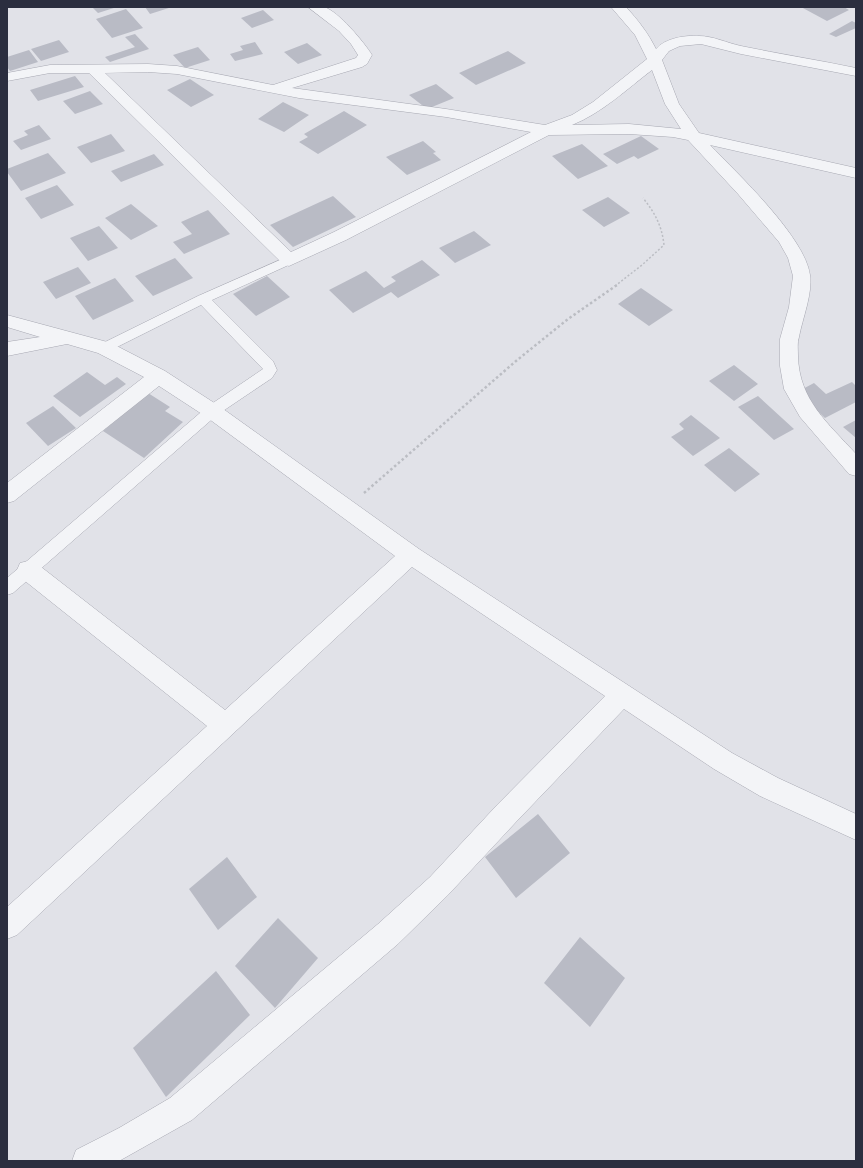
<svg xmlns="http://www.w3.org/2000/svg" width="863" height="1168" font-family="Poppins,sans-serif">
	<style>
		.building { fill: #b9bbc5 }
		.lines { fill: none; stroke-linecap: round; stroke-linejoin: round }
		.lane-casing { stroke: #a7a8b2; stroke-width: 1 }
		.street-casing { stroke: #a7a8b2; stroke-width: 1 }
		.path-far1 { stroke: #bbbdc3; stroke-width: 1.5; stroke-dasharray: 2 2; stroke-linecap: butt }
		.path { stroke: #bbbdc3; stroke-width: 2.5; stroke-dasharray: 2.5 2.5; stroke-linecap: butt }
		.lane { fill: #f3f4f7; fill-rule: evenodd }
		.street { fill: #f3f4f7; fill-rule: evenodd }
	</style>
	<rect width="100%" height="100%" fill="#e1e2e8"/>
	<!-- building -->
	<path class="building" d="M92,7H117L98,13Z
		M145,7H172L150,14Z
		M801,7H844L849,10L827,21Z
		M126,9L143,28L112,38L96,19Z
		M263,10L274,20L252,28L241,18Z
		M852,21L856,23V28L836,37L829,34Z
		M135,34L149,49L110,62L105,57L135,47L125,37Z
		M59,40L69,52L41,61L31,49Z
		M255,42L263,54L235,61L230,54L243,50L240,46Z
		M307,43L322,55L298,64L284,52Z
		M198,47L210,60L185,68L173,55Z
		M29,50L38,62L10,71L7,67V57Z
		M508,51L526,63L476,85L459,73Z
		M75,76L84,87L38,101L30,90Z
		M190,79L214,95L191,107L167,90Z
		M436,84L454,98L427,109L409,95Z
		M90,91L103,104L75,114L63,101Z
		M283,102L309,115L284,132L258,119Z
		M344,111L367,125L318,154L299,142L308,137L304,134Z
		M39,125L51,139L21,150L13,141L28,135L24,131Z
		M111,134L125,151L91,163L77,147Z
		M641,136L659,149L638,159L634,156L617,164L603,154Z
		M423,141L436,152L433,153L441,160L407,175L386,157Z
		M582,144L608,166L578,179L552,156Z
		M48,153L66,173L21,191L7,172V169Z
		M154,154L164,165L121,182L111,171Z
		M57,185L74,205L41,219L25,198Z
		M333,196L356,217L293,247L270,225Z
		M608,197L630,213L604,227L582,210Z
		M131,204L158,226L131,240L105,218Z
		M208,210L230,234L184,254L173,242L192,234L181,222Z
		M99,226L118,248L88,261L70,238Z
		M474,231L491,245L455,263L439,248Z
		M175,258L193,278L153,296L135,276Z
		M422,260L440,275L398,298L391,292L353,313L329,290L366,271L384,288L396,281L391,277Z
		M78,267L91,283L56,299L43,282Z
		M267,276L290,297L256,316L233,294Z
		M115,278L134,301L93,320L75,296Z
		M641,288L673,310L649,326L618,304Z
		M734,365L758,384L734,401L709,381Z
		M87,372L105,385L117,377L126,384L80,417L53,396Z
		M852,382L856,386V402L825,418L797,392L814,383L826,394Z
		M148,393L170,407L165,411L183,422L144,458L103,431Z
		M758,396L794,429L774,440L738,407Z
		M53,406L76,428L48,446L26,423Z
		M691,415L720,438L693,456L671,437L684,429L679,424Z
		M856,420V438L843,427Z
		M729,448L760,474L735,492L704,465Z
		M538,814L570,853L516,898L485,857Z
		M227,857L257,897L218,930L189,889Z
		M278,918L318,958L275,1008L235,966Z
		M580,937L625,978L590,1027L544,983Z
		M216,971L250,1015L166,1097L133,1048Z"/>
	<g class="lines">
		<defs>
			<path id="lane" d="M289,256L293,257L295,260L293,263L212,300L273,361L277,370L272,378L217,415L13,593L7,595V578L207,407L263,369L201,305L109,351L104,353L99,351L97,348L99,345L198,296Z"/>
			<path id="street" d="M308,7C313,7 320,6 324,7C338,11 364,42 372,55L367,64L362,67L292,88L446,109L545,125L572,115L593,102L647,59L635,35L611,7H626C638,20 648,33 656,49C665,38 686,35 699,36C713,36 727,43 741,46C779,54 818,60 856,68V76L741,54L701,44L680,46L669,51L662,60L679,104L699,133L856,168V178L710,145C737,173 805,237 810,275C813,293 802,320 799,337C797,343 798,350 798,356C799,400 828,423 856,454V476L849,474L800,417L784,389L780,366V339L789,307L793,276L788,258L779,242L738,194L688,140L673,137L629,134L549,135L346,240L289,266L283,264L89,73H50L7,81V73L50,65L148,64L177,66L273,85L356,58L358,55L351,44L339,31ZM652,70L665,104L681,129L629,124L572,125C602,113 627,89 652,70ZM148,72L177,74L299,98L446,117L531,132L334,232L291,252L105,73Z
				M7,315L111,343L165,371L219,406L419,549L732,753L778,778L856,814V840L760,796L714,769L624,709L516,822L448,895L398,944L192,1120L119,1161H72L76,1150L119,1128L170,1098L378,924L430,877L498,804L605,696L412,567L17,935L7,939V907L207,726L20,577L17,570L20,563L28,561L36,563L225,710L395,556L205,416L159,386L14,501L7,503V483L144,377L98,353L67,344L7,356V342L40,337L7,327Z"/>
		</defs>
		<!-- lane casing -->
		<use href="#lane" class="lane-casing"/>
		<!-- street casing -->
		<use href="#street" class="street-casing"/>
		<!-- path-far1 -->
		<path class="path-far1" d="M615,286L642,265L664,245C662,226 655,213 643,198"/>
		<!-- path -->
		<path class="path" d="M364,493L516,361L568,319L617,285"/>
		<!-- lane -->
		<use href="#lane" class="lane"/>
		<!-- street -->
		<use href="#street" class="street"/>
	</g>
	<!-- border -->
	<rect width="863" height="1168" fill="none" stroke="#2b2e3f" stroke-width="16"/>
</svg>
